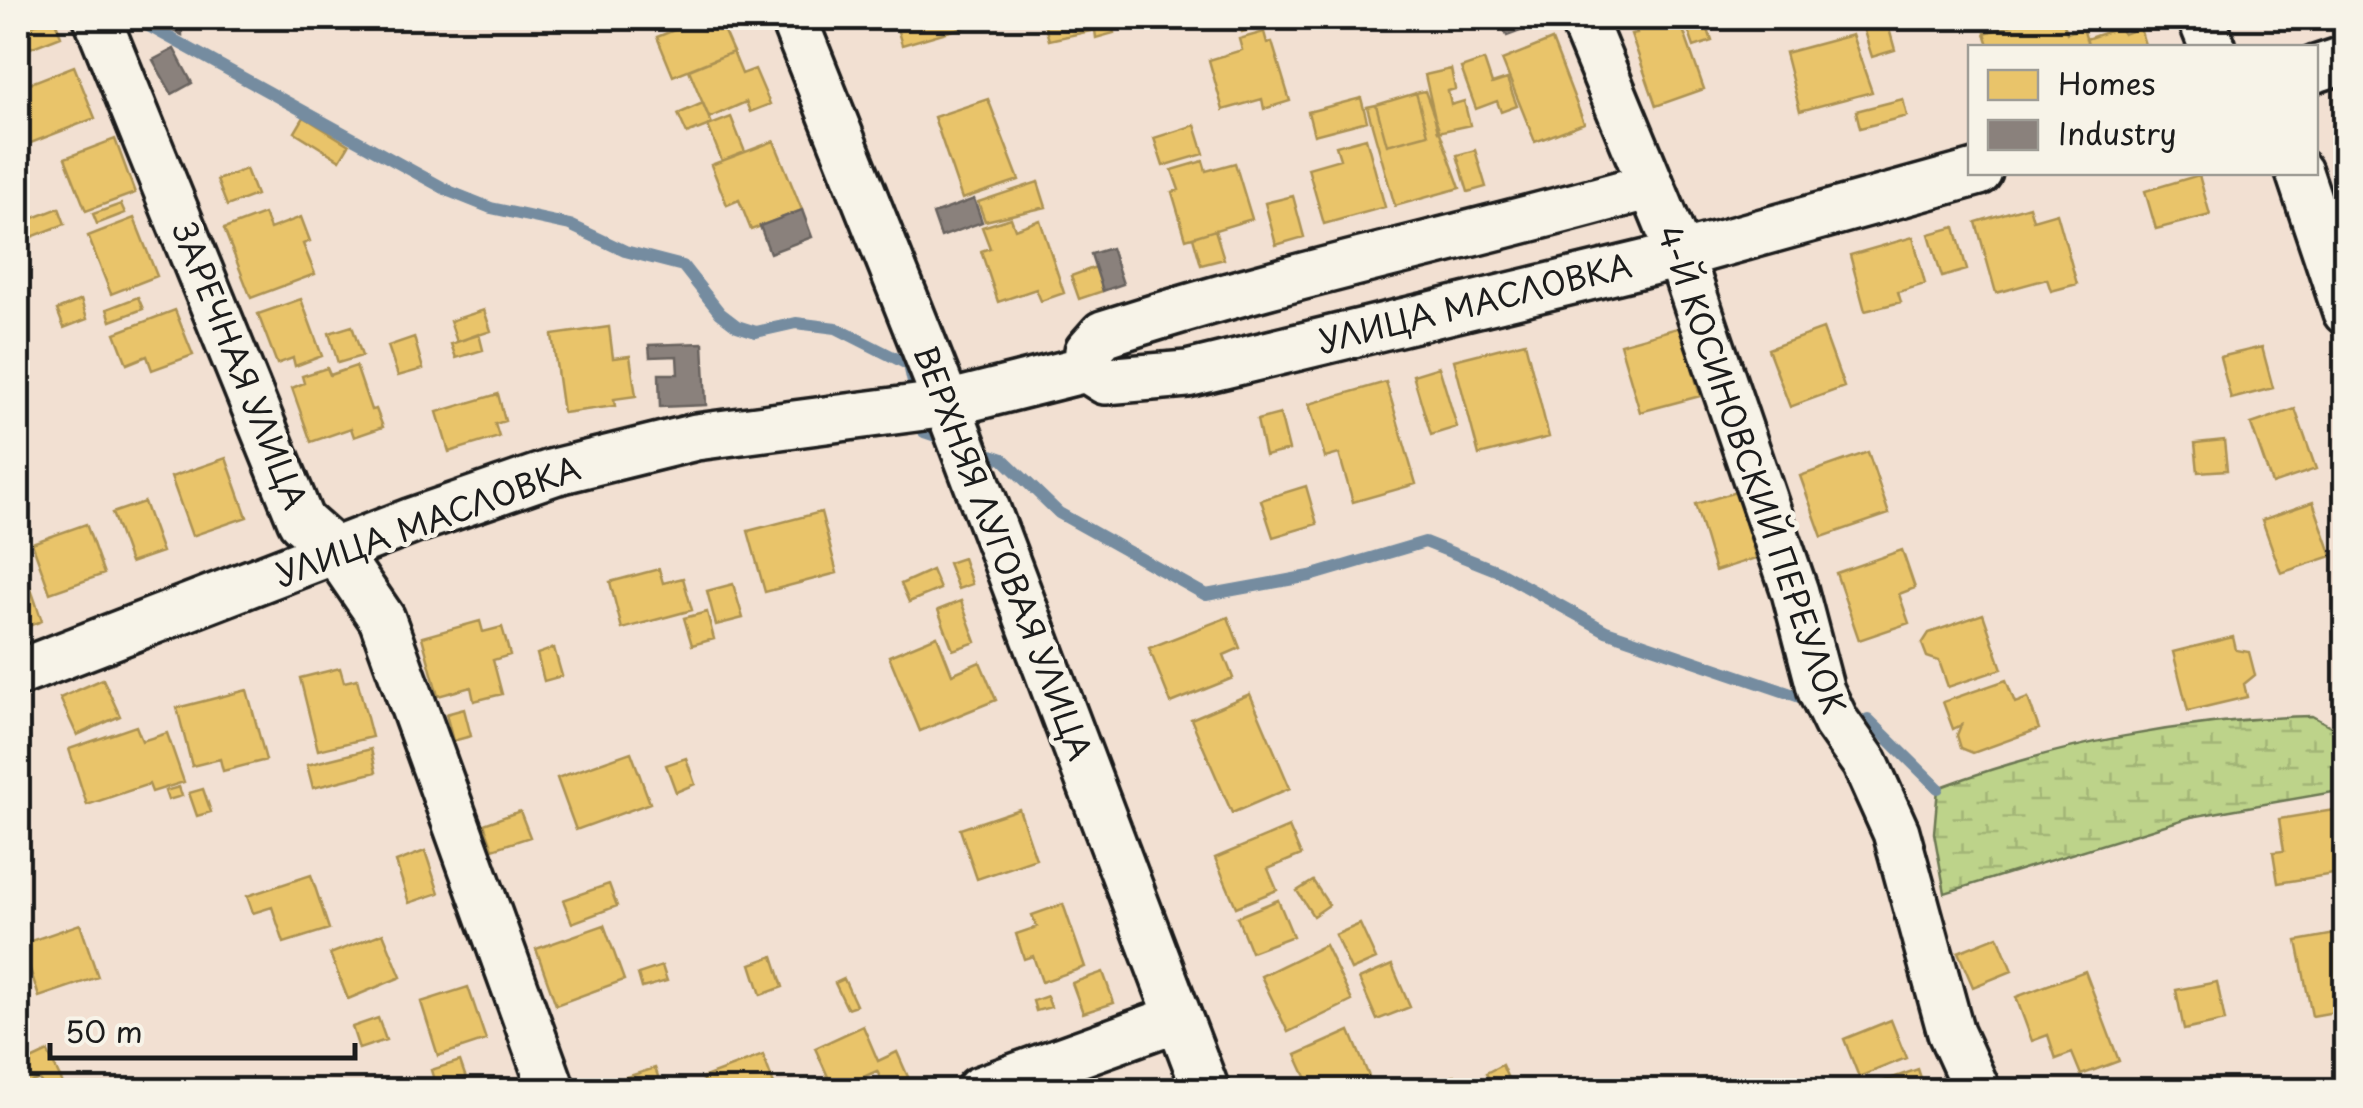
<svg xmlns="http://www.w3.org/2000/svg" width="2363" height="1108" font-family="'Playpen Sans',sans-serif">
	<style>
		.wetland { fill: url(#wetland-marsh); stroke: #6c7853; stroke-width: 2.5 }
		.homes { fill: #e9c46a; stroke: #ac9253; stroke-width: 2.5 }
		.industry { fill: #8a817c; stroke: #69635f; stroke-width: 2.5 }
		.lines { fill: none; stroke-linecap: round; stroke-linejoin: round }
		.stream { stroke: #748ca0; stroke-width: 12 }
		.minor-casing { stroke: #1c1c1c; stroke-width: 52 }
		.minor { stroke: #f7f3e8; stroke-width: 45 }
		.labels { text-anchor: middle; stroke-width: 10; stroke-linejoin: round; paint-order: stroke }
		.street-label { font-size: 32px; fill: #1c1c1c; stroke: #f7f3e8 }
	</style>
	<defs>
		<pattern id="wetland-marsh" width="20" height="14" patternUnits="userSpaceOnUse" patternTransform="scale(2.5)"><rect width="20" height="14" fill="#bdd38a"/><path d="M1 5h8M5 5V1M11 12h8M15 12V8" fill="none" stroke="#a2b576"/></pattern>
	</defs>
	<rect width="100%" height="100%" fill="#f2e0d2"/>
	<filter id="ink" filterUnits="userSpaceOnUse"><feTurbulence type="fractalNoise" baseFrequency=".01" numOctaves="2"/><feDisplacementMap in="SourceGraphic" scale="20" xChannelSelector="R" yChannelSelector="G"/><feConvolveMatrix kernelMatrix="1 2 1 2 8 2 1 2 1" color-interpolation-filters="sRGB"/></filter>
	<g filter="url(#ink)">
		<!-- wetland -->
		<path class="wetland" d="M2312,716L2345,734V790L2191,817L1945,893L1934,833L1938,788C2056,744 2186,719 2312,716Z"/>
		<!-- homes -->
		<path class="homes" d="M54,18L61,36L28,49L20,29Z
			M704,18H718L733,52L673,76L657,37Z
			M894,18H995L902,45Z
			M1066,18H1110L1114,33L1096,38L1095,30L1049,40L1044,23Z
			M1238,18H1271L1273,23L1242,32Z
			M1660,18H1679L1704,89L1656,106L1631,34L1637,33L1635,26Z
			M1704,18L1712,41L1694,47L1685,21Z
			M1860,18H1886L1895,50L1872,57Z
			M2035,18H2062L2067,33L2083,28L2089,48H1990L1985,33Z
			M2106,18H2137L2108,26Z
			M2121,27L2123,34L2140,28L2146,48H2089L2086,39Z
			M1264,32L1267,43L1272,42L1290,101L1264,109L1262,99L1223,110L1209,60L1242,50L1239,39Z
			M1852,35L1872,92L1800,111L1785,53Z
			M1552,40L1584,123L1535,142L1502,60Z
			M733,52L742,74L755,69L770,104L750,112L746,102L709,118L689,70Z
			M1484,60L1492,84L1507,79L1517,106L1501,112L1497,101L1476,109L1461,68Z
			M74,66L95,118L18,148V88Z
			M1451,69L1455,89L1448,91L1451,105L1464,101L1470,125L1438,132L1425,75Z
			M1425,91L1460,188L1395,206L1367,107L1376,105L1387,145L1428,134L1416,93Z
			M1416,93L1428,134L1387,145L1376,105Z
			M1361,98L1367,121L1314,135L1308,112Z
			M988,99L1019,180L962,199L934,117Z
			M1903,99L1907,116L1860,128L1856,111Z
			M703,103L712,124L687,134L678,114Z
			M304,117L349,145L340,160L295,132Z
			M731,117L745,152L722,161L708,126Z
			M1195,125L1204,154L1163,166L1154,138Z
			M1366,138L1385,207L1324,224L1308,168L1340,159L1336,146Z
			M115,139L135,193L86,211L65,158Z
			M774,141L802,210L751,230L739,200L727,205L711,165Z
			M1475,150L1486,187L1468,192L1457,155Z
			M1203,161L1206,171L1235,163L1252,219L1186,239L1172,192L1179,190L1172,170Z
			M246,169L256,195L227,206L217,180Z
			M2199,175L2210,215L2156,229L2145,191Z
			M1038,182L1046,207L985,221L978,202Z
			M1293,196L1304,237L1276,245L1265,203Z
			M121,204L125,213L97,224L93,214Z
			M2029,206L2033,220L2057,213L2077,284L2051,291L2047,279L1996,293L1976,222Z
			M59,208L65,224L24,240L18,224Z
			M264,214L270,229L301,217L310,241L303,244L315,274L251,298L224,229Z
			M134,218L157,276L111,294L88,236Z
			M1011,218L1015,229L1040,220L1064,293L1041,301L1036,289L998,302L981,251L990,248L982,227Z
			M1955,227L1967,270L1942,277L1929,234Z
			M1215,230L1224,259L1201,265L1193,237Z
			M1913,237L1925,284L1898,292L1901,302L1865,311L1850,255Z
			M1096,267L1103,291L1079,299L1071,276Z
			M138,297L143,309L111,321L107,309Z
			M301,299L322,356L295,366L293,358L277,364L258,314Z
			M81,300L87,319L64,328L57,310Z
			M175,310L193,355L152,370L147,356L127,364L115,333Z
			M484,310L491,331L457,342L450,321Z
			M352,326L362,356L338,363L329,333Z
			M609,327L613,358L630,356L636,396L614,399L615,406L563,413L552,335Z
			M1681,327L1700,396L1640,412L1620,344Z
			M1823,329L1844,387L1790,407L1768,349Z
			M479,334L483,350L456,358L451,344Z
			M414,337L423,369L398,376L388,346Z
			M1525,342L1549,437L1479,455L1454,360Z
			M2262,347L2273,388L2231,399L2220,357Z
			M356,366L371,410L376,409L383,427L354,437L351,428L311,442L292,388L304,383L302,376L327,368L330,375Z
			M1439,367L1457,427L1431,435L1413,375Z
			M1386,382L1416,484L1353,502L1339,454L1325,458L1309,404Z
			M498,394L505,421L495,424L499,437L449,452L437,412Z
			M2295,409L2316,469L2272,484L2251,424Z
			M1280,414L1289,450L1265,456L1257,420Z
			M2224,440L2227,470L2198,472L2195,443Z
			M1868,452L1889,514L1822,537L1800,476Z
			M226,458L247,517L192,536L171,477Z
			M1306,486L1317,524L1273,537L1261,500Z
			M1736,492L1756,558L1715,571L1695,504Z
			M144,502L162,552L130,563L112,513Z
			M2313,502L2332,556L2281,573L2262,520Z
			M821,512L837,573L765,592L748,531Z
			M86,524L104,574L50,593L32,543Z
			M1902,550L1915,588L1899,594L1909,623L1859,640L1836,573Z
			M963,558L972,584L958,589L948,563Z
			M24,569L42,621L18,630V571Z
			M659,569L663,583L683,578L692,610L622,629L610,582Z
			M932,570L940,589L909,602L901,584Z
			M733,584L743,618L716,625L707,591Z
			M961,601L976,642L953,650L938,610Z
			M707,612L714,639L692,645L684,618Z
			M1983,614L2002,669L1948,687L1939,661L1927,657L1922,644L1929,633Z
			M1228,617L1240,648L1224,655L1233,678L1171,703L1149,648Z
			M480,621L483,632L502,627L510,655L493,660L502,694L474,701L471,687L438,696L422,637Z
			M937,636L952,674L980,662L996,700L920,731L889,656Z
			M2233,637L2236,650L2249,652L2255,675L2244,684L2247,697L2188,711L2173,652Z
			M554,648L562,676L544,681L537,654Z
			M340,668L344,682L357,679L372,737L318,750L300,678Z
			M103,679L120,716L77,735L60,698Z
			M2006,680L2015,703L2028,698L2039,729L1973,753L1961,748L1957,735L1961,725L1953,729L1943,702Z
			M247,690L266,760L223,771L220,759L192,766L177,708Z
			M1250,694L1290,788L1232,813L1191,719Z
			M464,709L471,736L453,741L446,714Z
			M136,726L142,741L167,733L184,782L152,792L149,784L87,805L69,749Z
			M371,749L376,772L313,788L307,765Z
			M631,752L650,803L576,830L557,778Z
			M686,758L695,784L676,792L666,765Z
			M179,787L182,796L168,800L165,791Z
			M203,789L211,812L197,816L189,793Z
			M2346,808V872L2278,883L2273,852L2284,851L2279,819Z
			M1019,809L1036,859L977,879L960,829Z
			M520,811L530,837L493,849L484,824Z
			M1289,827L1301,855L1268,869L1277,890L1236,907L1215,858Z
			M425,851L439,893L409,903L396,862Z
			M311,875L329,929L284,943L272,907L253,913L247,896Z
			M1313,881L1329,905L1313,916L1297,891Z
			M609,884L617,906L572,923L563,900Z
			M1278,900L1293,936L1251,952L1237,917Z
			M1063,904L1085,967L1042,982L1033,956L1024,959L1016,934L1037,927L1032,915Z
			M80,924L98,977L39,997L22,944Z
			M1360,924L1376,959L1351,970L1335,935Z
			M604,925L624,980L556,1005L536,949Z
			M2346,932V1010L2312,1016L2297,941Z
			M383,933L401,977L348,999L330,954Z
			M1998,936L2012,971L1973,987L1958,952Z
			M1325,945L1352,1001L1288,1032L1261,976Z
			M773,956L783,987L761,995L751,964Z
			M1392,965L1410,1007L1377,1020L1359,979Z
			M662,966L667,981L642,988L638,974Z
			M2085,971L2119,1061L2081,1075L2072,1053L2056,1059L2048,1035L2032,1041L2016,997Z
			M1103,972L1114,1003L1083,1013L1072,983Z
			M844,979L856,1005L847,1008L835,983Z
			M2217,982L2225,1021L2184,1030L2176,990Z
			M468,987L486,1040L438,1056L421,1002Z
			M1047,996L1051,1007L1036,1011L1033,1001Z
			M378,1018L386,1040L359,1049L352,1027Z
			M1891,1020L1906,1058L1859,1077L1844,1039Z
			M863,1026L878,1061L897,1052L908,1077L885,1088L877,1071L834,1090L815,1048Z
			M1350,1031L1373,1086L1363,1090H1312L1296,1055Z
			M48,1052L63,1084L45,1090L39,1079L18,1089V1066Z
			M763,1055L776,1090H707L702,1078Z
			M460,1061L468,1084L437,1090L431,1070Z
			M1502,1065L1513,1090H1494L1486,1073Z
			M655,1068L663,1090H585Z
			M1091,1068L1098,1084L1083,1090L1077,1073Z
			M1918,1069L1925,1090H1858Z
			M1454,1075L1461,1090H1418Z"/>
		<!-- industry -->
		<path class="industry" d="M145,18H181L182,35Z
			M1499,18H1544L1545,22L1507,36Z
			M174,49L192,83L172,94L153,60Z
			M974,199L982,222L941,237L933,214Z
			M802,210L812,237L770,253L760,226Z
			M1111,248L1123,284L1103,291L1091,254Z
			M703,343L706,405L660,407L659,374H678L677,356L650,357L649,345Z"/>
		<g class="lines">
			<!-- stream -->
			<path class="stream" d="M143,23L451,192L491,208L570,225L625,251L683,266L720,313L737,326L756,332L796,323L836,328L909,365L924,432L948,440
				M976,450L1003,459L1059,513L1206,595L1310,576L1425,542L1498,571L1606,631L1800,697
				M1868,719L1938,788"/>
			<defs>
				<path id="minor" d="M97,18L301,521L337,553L382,619L552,1090
					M793,18L947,404L1206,1090
					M1582,18L1680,255L1795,592L1821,691L1836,722L1865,763L1896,832L1951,1033L1977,1090
					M2201,18L2213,48
					M2316,69L2346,59
					M2299,172L2346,312
					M1086,369L1088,351L1103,334C1283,275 1468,238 1650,186
					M18,673L412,521L554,472L696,437L947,404L1086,369L1105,381L1187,374L1680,255L1979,172
					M979,1090L1178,1018"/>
			</defs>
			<!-- minor casing -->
			<use href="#minor" class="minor-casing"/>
			<!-- minor -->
			<use href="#minor" class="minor"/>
		</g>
	</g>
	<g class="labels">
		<!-- street labels -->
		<g class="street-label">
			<text transform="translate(1475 304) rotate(-14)" y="11">УЛИЦА МАСЛОВКА</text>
			<text transform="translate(239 366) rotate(68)" y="11">ЗАРЕЧНАЯ УЛИЦА</text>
			<text transform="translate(1751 470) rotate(71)" y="11">4-Й КОСИНОВСКИЙ ПЕРЕУЛОК</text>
			<text transform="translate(428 522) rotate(-20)" y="11">УЛИЦА МАСЛОВКА</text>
			<text transform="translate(1002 553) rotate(69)" y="11">ВЕРХНЯЯ ЛУГОВАЯ УЛИЦА</text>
		</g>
	</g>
	<!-- margin -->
	<rect width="2363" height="1108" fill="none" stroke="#f7f3e8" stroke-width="60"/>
	<rect x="30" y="30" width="2303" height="1048" fill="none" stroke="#1c1c1c" stroke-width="4" filter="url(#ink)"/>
	<!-- legend -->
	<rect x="1968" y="45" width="350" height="130" fill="#f7f3e8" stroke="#9f9d96" stroke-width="2.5"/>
	<rect x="1988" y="70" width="50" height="30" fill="#e9c46a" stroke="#9f9d96" stroke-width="2.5"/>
	<text x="2058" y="95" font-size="30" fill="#1c1c1c">Homes</text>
	<rect x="1988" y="120" width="50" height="30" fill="#8a817c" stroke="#9f9d96" stroke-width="2.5"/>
	<text x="2058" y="145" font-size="30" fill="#1c1c1c">Industry</text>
	<!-- scale -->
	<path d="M50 1043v15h305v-15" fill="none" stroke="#1c1c1c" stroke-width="5"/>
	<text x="65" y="1043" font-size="30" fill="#1c1c1c" stroke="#f7f3e8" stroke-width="8" paint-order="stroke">50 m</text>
</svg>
